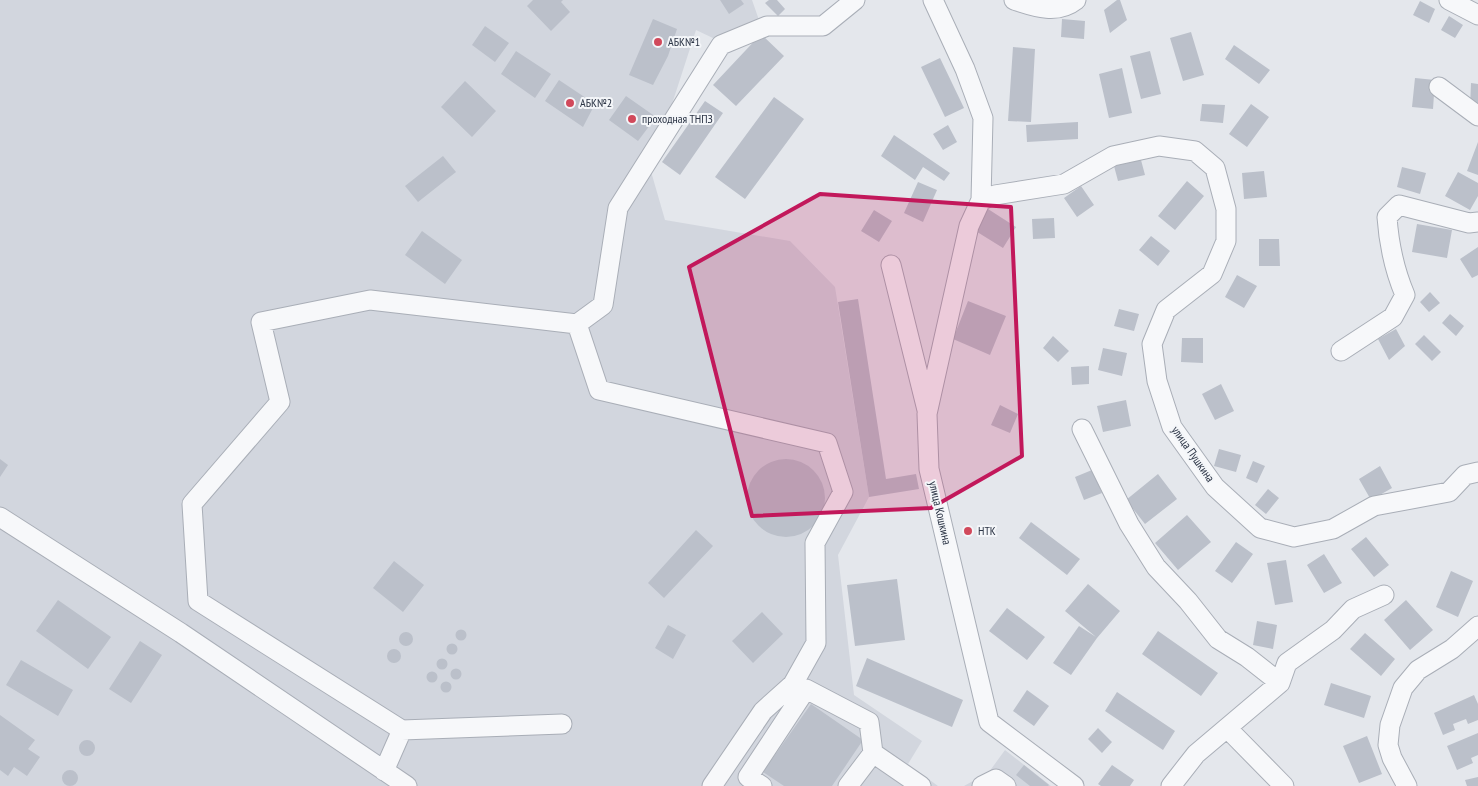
<svg xmlns="http://www.w3.org/2000/svg" width="1478" height="786" font-family="'PT Sans Narrow',sans-serif">
	<style>
		.built { fill: #d2d6de }
		.building { fill: #bbc0ca }
		.lines { fill: none; stroke-linecap: round; stroke-linejoin: round }
		.minor-casing { stroke: #a9aeb7; stroke-width: 21 }
		.minor { stroke: #f7f8fa; stroke-width: 19 }
		.marked { fill: #c2185b; fill-opacity: 0.2; stroke: #c2185b; stroke-width: 4; stroke-linejoin: round }
		.poi-dot { fill: #d1495b; stroke: #f4f6f9; stroke-width: 2 }
		.labels { text-anchor: middle; stroke-width: 4; stroke-linejoin: round; paint-order: stroke }
		.poi-label { font-size: 12px; fill: #2b3445; stroke: #f4f6f9; text-anchor: start }
		.street-label { font-size: 12px; fill: #2b3445; stroke: #f4f6f9 }
	</style>
	<rect width="100%" height="100%" fill="#e4e7ec"/>
	<!-- built -->
	<path class="built" d="M0,0H752L759,20L715,39L696,30L672,104L685,118L650,168L665,220L790,241L835,287L869,497L838,555L854,695L922,741L908,764L938,786H0Z
		M1005,750L1051,786H964L989,772Z"/>
	<!-- building -->
	<path class="building" d="M533,0H563L561,2L570,12L551,31L527,6Z
		M720,0H741L744,4L729,14Z
		M769,0H777L785,9L778,16L765,3Z
		M1117,0H1120L1127,20L1110,33L1104,10Z
		M1420,1L1435,9L1429,23L1413,15Z
		M1449,16L1463,25L1455,38L1441,30Z
		M653,19L677,29L668,56L653,85L629,75Z
		M1062,19L1085,21L1084,39L1061,37Z
		M485,26L509,43L495,62L472,45Z
		M1191,32L1204,75L1183,81L1170,38Z
		M761,34L784,56L736,106L713,85Z
		M1234,45L1270,70L1259,84L1225,59Z
		M1013,47L1035,49L1031,122L1008,121Z
		M516,51L551,74L535,98L501,74Z
		M1150,51L1161,94L1141,99L1130,56Z
		M940,58L964,108L945,117L921,67Z
		M1122,68L1132,113L1109,118L1099,74Z
		M1415,78L1435,80L1433,109L1412,107Z
		M559,80L595,104L583,127L545,101Z
		M465,81L496,111L472,137L441,107Z
		M1471,83L1478,84V108H1470Z
		M626,96L656,117L638,141L609,120Z
		M774,97L804,119L745,199L715,177Z
		M705,101L723,113L680,175L662,162Z
		M1202,104L1225,105L1223,123L1200,121Z
		M1251,104L1269,117L1247,147L1229,134Z
		M1078,122V139L1027,142L1026,125Z
		M948,125L957,142L943,150L933,134Z
		M894,135L950,173L944,181L923,167L915,180L881,156Z
		M1478,142V175L1467,171Z
		M443,156L456,172L418,202L405,186Z
		M1141,160L1145,175L1118,181L1114,166Z
		M1402,167L1426,173L1420,194L1397,187Z
		M1264,171L1267,197L1244,199L1242,173Z
		M1458,172L1478,183V196L1470,210L1445,196Z
		M1187,181L1204,196L1175,230L1158,216Z
		M918,182L937,190L923,222L904,213Z
		M1081,186L1094,205L1077,217L1064,198Z
		M988,209L1016,227L1003,248L974,230Z
		M874,210L892,221L879,242L861,231Z
		M1054,218L1055,238L1033,239L1032,219Z
		M1417,224L1452,230L1447,258L1412,252Z
		M422,231L462,260L445,284L405,255Z
		M1151,236L1170,251L1158,266L1139,250Z
		M1259,239H1279L1280,266H1259Z
		M1478,247V275L1472,278L1460,259Z
		M1237,275L1257,286L1244,308L1225,297Z
		M1430,292L1440,303L1429,312L1420,302Z
		M858,299L886,479L916,474L919,489L869,497L838,302Z
		M968,301L1006,316L990,355L953,339Z
		M1119,309L1139,314L1134,331L1114,326Z
		M1450,314L1464,326L1456,336L1442,323Z
		M1396,329L1405,346L1389,360L1378,339Z
		M1424,335L1441,352L1432,361L1415,344Z
		M1053,336L1069,351L1058,362L1043,348Z
		M1182,338H1203V363L1181,362Z
		M1103,348L1127,353L1122,376L1098,370Z
		M1089,366V384L1072,385L1071,367Z
		M1221,384L1234,411L1215,420L1202,394Z
		M1126,400L1131,426L1103,432L1097,406Z
		M1000,405L1018,414L1010,433L991,425Z
		M1219,449L1241,455L1236,472L1214,466Z
		M747 498a39 39 0 1 1 78 0a39 39 0 1 1-78 0Z
		M0,459L8,465L0,477Z
		M1253,461L1265,466L1257,483L1246,478Z
		M1380,466L1392,488L1371,500L1359,479Z
		M1092,470L1102,493L1084,500L1075,477Z
		M1158,474L1177,499L1145,524L1126,500Z
		M1268,489L1279,498L1266,514L1255,505Z
		M1187,515L1211,542L1178,570L1155,543Z
		M1031,522L1080,559L1067,575L1019,538Z
		M696,530L713,546L664,598L648,583Z
		M1366,537L1389,565L1374,577L1351,549Z
		M1236,542L1253,554L1232,583L1215,571Z
		M1324,554L1342,583L1324,593L1307,565Z
		M1286,560L1293,602L1275,605L1267,563Z
		M394,561L424,585L403,612L373,588Z
		M1451,571L1473,581L1458,617L1436,607Z
		M897,579L905,640L855,646L847,585Z
		M1088,584L1120,611L1097,638L1071,675L1053,663L1079,626L1096,637L1065,611Z
		M58,600L111,637L88,669L36,631Z
		M1406,600L1433,630L1410,650L1384,620Z
		M1007,608L1045,637L1027,660L989,631Z
		M762,612L783,634L753,663L732,641Z
		M1257,621L1277,625L1273,649L1253,645Z
		M668,625L686,635L673,659L655,648Z
		M455.5 635a5.5 5.5 0 1 1 11 0a5.5 5.5 0 1 1-11 0Z
		M1158,631L1218,673L1201,696L1142,654Z
		M399 639a7 7 0 1 1 14 0a7 7 0 1 1-14 0Z
		M1365,633L1395,659L1381,676L1350,649Z
		M140,641L162,655L131,703L109,689Z
		M446.5 649a5.5 5.5 0 1 1 11 0a5.5 5.5 0 1 1-11 0Z
		M387 656a7 7 0 1 1 14 0a7 7 0 1 1-14 0Z
		M867,658L963,700L952,727L856,686Z
		M436.5 664a5.5 5.5 0 1 1 11 0a5.5 5.5 0 1 1-11 0Z
		M21,660L73,690L58,716L6,685Z
		M450.5 674a5.5 5.5 0 1 1 11 0a5.5 5.5 0 1 1-11 0Z
		M426.5 677a5.5 5.5 0 1 1 11 0a5.5 5.5 0 1 1-11 0Z
		M440.5 687a5.5 5.5 0 1 1 11 0a5.5 5.5 0 1 1-11 0Z
		M1331,683L1371,696L1364,718L1324,705Z
		M1027,690L1049,706L1034,726L1013,711Z
		M1117,692L1175,731L1163,750L1105,711Z
		M1474,695L1478,704V720L1468,724L1466,719L1453,724L1455,730L1443,735L1434,713Z
		M811,704L863,740L832,786H784L763,772Z
		M0,715L35,740L28,749L40,757L27,776L14,767L8,776L0,770Z
		M1098,728L1112,742L1102,753L1088,739Z
		M1478,733V755L1471,758L1473,763L1457,770L1447,746Z
		M1367,736L1382,774L1359,783L1343,746Z
		M79 748a8 8 0 1 1 16 0a8 8 0 1 1-16 0Z
		M1024,765L1049,785L1048,786H1030L1016,775Z
		M1112,765L1134,780L1130,786H1101L1098,784Z
		M62 778a8 8 0 1 1 16 0a8 8 0 1 1-16 0Z
		M1478,777V786H1467L1465,780Z"/>
	<g class="lines">
		<defs>
			<path id="minor" d="M933,0L965,69L983,118L981,200L969,226L927,414L929,469L989,722L1074,786
				M1014,0C1035,7 1057,15 1076,0
				M1449,0L1478,15
				M1439,87L1478,116
				M981,200L995,195L1064,184L1113,156L1159,146L1195,151L1215,168L1226,209V241L1212,274L1166,310L1152,344L1157,381L1172,427L1215,487L1260,528L1294,537L1333,529L1374,506L1449,492L1465,475L1478,472
				M891,265L927,410
				M1341,351L1393,317L1405,295C1394,269 1389,246 1387,217L1399,205L1469,223L1478,222
				M1082,429L1129,524L1156,567L1188,601L1218,639L1247,657L1280,683
				M0,517L181,633L407,786
				M1227,728L1284,786
				M402,730L198,601L192,504L280,402L261,322L370,300L577,324
				M873,753L921,786
				M384,771L402,730L562,724
				M712,786L763,711L793,684L816,643L815,543L843,492L827,443L599,390L577,324L603,305L618,208L721,45L767,26H823L855,0
				M762,786L748,777L806,689L869,722L873,753L848,786
				M982,786L996,779L1006,786
				M1171,786L1196,754L1280,683L1287,663L1333,630L1353,609L1384,595
				M1407,786L1392,758L1388,745L1390,725L1403,688L1418,670L1452,649L1478,626"/>
		</defs>
		<!-- minor casing -->
		<use href="#minor" class="minor-casing"/>
		<!-- minor -->
		<use href="#minor" class="minor"/>
	</g>
	<!-- marked area -->
	<path class="marked" d="M820,194L1011,207L1022,456L931,508L752,516L689,267Z"/>
	<!-- markers -->
	<g class="poi-dot">
		<circle cx="658" cy="42" r="5"/>
		<circle cx="570" cy="103" r="5"/>
		<circle cx="632" cy="119" r="5"/>
		<circle cx="968" cy="531" r="5"/>
	</g>
	<g class="labels">
		<!-- poi labels -->
		<g class="poi-label">
			<text x="668" y="46">АБК№1</text>
			<text x="580" y="107">АБК№2</text>
			<text x="642" y="123">проходная ТНПЗ</text>
			<text x="978" y="535">НТК</text>
		</g>
		<!-- street labels -->
		<g class="street-label">
			<text transform="translate(1193 454) rotate(55)" y="4">улица Пушкина</text>
			<text transform="translate(940 513) rotate(77)" y="4">улица Кошкина</text>
		</g>
	</g>
</svg>
